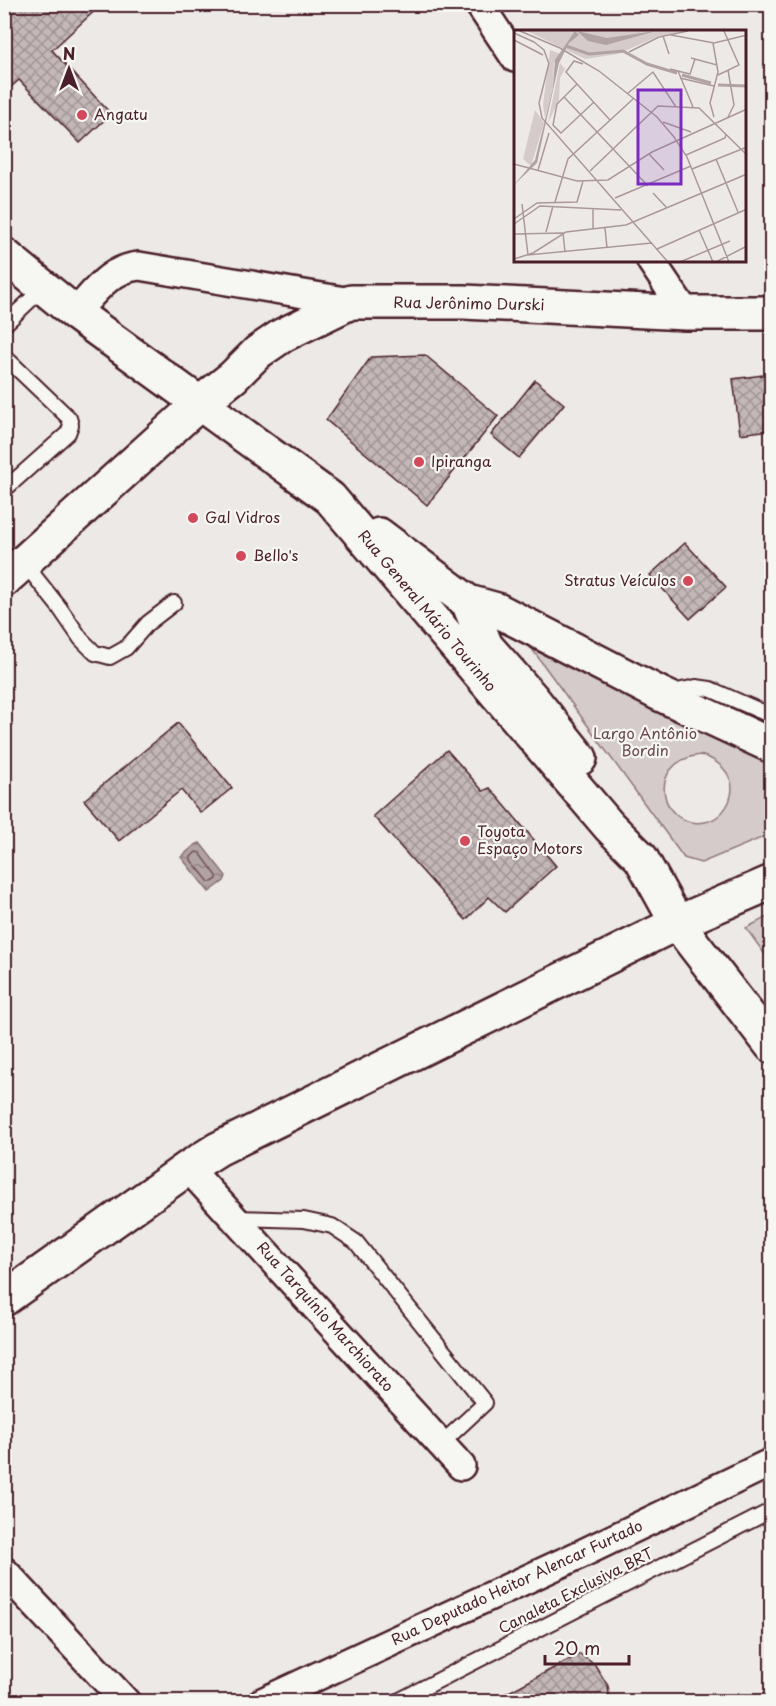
<svg xmlns="http://www.w3.org/2000/svg" width="776" height="1706" font-family="'Playpen Sans',sans-serif">
	<style>
		.park { fill: #d4cbca; stroke: #8f757a; stroke-width: 1.5; fill-rule: evenodd }
		.water { fill: url(#water-ripples); stroke: #886e73; stroke-width: 1.5 }
		.lines { fill: none; stroke-linecap: round; stroke-linejoin: round }
		.shore { stroke: #73535b; stroke-width: 1.5 }
		.building { fill: url(#building-cross-hatch); stroke: #4a1f2b; stroke-width: 1.5 }
		.service-casing { stroke: #4a1f2b; stroke-width: 18 }
		.minor-casing { stroke: #4a1f2b; stroke-width: 32 }
		.tertiary-casing { stroke: #4a1f2b; stroke-width: 38 }
		.primary-casing { stroke: #4a1f2b; stroke-width: 38 }
		.service { stroke: #f6f6f2; stroke-width: 14 }
		.minor { stroke: #f6f6f2; stroke-width: 27 }
		.tertiary { stroke: #f6f6f2; stroke-width: 33 }
		.primary { stroke: #f6f6f2; stroke-width: 33 }
		.poi-dot { fill: #d1495b; stroke: #f6f6f2; stroke-width: 2 }
		.labels { text-anchor: middle; stroke-width: 4.5; stroke-linejoin: round; paint-order: stroke }
		.poi-label { font-size: 15px; fill: #4a1f2b; stroke: #f6f6f2; text-anchor: start }
		.street-label { font-size: 15px; fill: #4a1f2b; stroke: #f6f6f2 }
		.park-label { font-size: 15px; fill: #6c4a53; stroke: #f6f6f2 }
		.inset-river { fill: none; stroke: #b1a2a3; stroke-width: 3 }
		.inset-road { fill: none; stroke: #ab989b; stroke-width: 1.5 }
		.view { fill: #7b2cbf; fill-opacity: 0.15; stroke: #7b2cbf; stroke-width: 3 }
		.inset-edge { fill: none; stroke: #4a1f2b; stroke-width: 3 }
	</style>
	<defs>
		<pattern id="water-ripples" width="26" height="14" patternUnits="userSpaceOnUse" patternTransform="scale(1.5)"><rect width="26" height="14" fill="#b1a2a3"/><path d="M2 4q2-2 4 0t4 0M15 11q2-2 4 0t4 0" fill="none" stroke="#928385"/></pattern>
		<pattern id="building-cross-hatch" width="8" height="8" patternUnits="userSpaceOnUse" patternTransform="scale(1.5)"><rect width="8" height="8" fill="#c4b7b7"/><path d="M0 0l8 8M0 8l8-8" fill="none" stroke="#a19495"/></pattern>
	</defs>
	<rect width="100%" height="100%" fill="#ece9e6"/>
	<filter id="ink" filterUnits="userSpaceOnUse"><feTurbulence type="fractalNoise" baseFrequency=".0167" numOctaves="2"/><feDisplacementMap in="SourceGraphic" scale="12" xChannelSelector="R" yChannelSelector="G"/><feConvolveMatrix kernelMatrix="1 2 1 2 8 2 1 2 1" color-interpolation-filters="sRGB"/></filter>
	<g filter="url(#ink)">
		<!-- park -->
		<path class="park" d="M532,649L771,762V834L701,863L684,858ZM700,755C721,760 739,779 729,802C724,812 716,820 705,822C660,830 644,762 700,755Z
			M771,915V963L746,928Z"/>
		<!-- water -->
		<path class="water" d="M200,843L226,876L224,881L209,892L181,857L195,845Z"/>
		<g class="lines">
			<!-- shore -->
			<path class="shore" d="M196,852L200,853L217,876V879L212,882H209L191,860V857Z"/>
		</g>
		<!-- building -->
		<path class="building" d="M14,4H102L52,50L111,114L80,143L19,80L4,93V13Z
			M425,355L498,416L427,505L326,420L371,357Z
			M771,374V430L740,434L733,379Z
			M535,380L564,404L519,458L491,435Z
			M685,543L726,587L690,619L650,575Z
			M178,723L232,788L201,813L181,790L119,841L84,800Z
			M447,750L483,791L490,788L556,866L505,912L489,897L466,920L373,816Z
			M580,1654L595,1665L608,1686L610,1701H492Z"/>
		<g class="lines">
			<defs>
				<path id="service" d="M4,325L44,287
					M4,356L69,418L71,425L68,433L4,490
					M24,563L59,607L81,639L95,653L110,657L126,648L148,623L174,603
					M672,692L696,687L710,689L772,716
					M236,1218L304,1220L332,1226L356,1242L485,1403L441,1444
					M396,1702L772,1510"/>
				<path id="minor" d="M479,4L515,58
					M651,261L686,313
					M75,313C95,292 109,269 139,266L351,302
					M188,1168L461,1466
					M4,1571L126,1702
					M262,1702L581,1554L772,1462"/>
				<path id="tertiary" d="M4,580L199,404L233,377L258,352L283,335L351,302H464L686,313H772"/>
				<path id="primary" d="M4,255L75,313L330,498L609,826L641,858L677,923L772,1046
					M379,535L468,602L497,610L660,694L772,746
					M468,602L486,646L532,698L580,758
					M4,1299L188,1168L218,1149L677,923L772,882"/>
			</defs>
			<!-- service casing -->
			<use href="#service" class="service-casing"/>
			<!-- minor casing -->
			<use href="#minor" class="minor-casing"/>
			<!-- tertiary casing -->
			<use href="#tertiary" class="tertiary-casing"/>
			<!-- primary casing -->
			<use href="#primary" class="primary-casing"/>
			<!-- service -->
			<use href="#service" class="service"/>
			<!-- minor -->
			<use href="#minor" class="minor"/>
			<!-- tertiary -->
			<use href="#tertiary" class="tertiary"/>
			<!-- primary -->
			<use href="#primary" class="primary"/>
		</g>
	</g>
	<!-- markers -->
	<g class="poi-dot">
		<circle cx="82" cy="115" r="6"/>
		<circle cx="419" cy="462" r="6"/>
		<circle cx="193" cy="518" r="6"/>
		<circle cx="241" cy="556" r="6"/>
		<circle cx="688" cy="581" r="6"/>
		<circle cx="465" cy="841" r="6"/>
	</g>
	<g class="labels">
		<!-- poi labels -->
		<g class="poi-label">
			<text x="94" y="120">Angatu</text>
			<text x="431" y="467">Ipiranga</text>
			<text x="205" y="523">Gal Vidros</text>
			<text x="253" y="561">Bello's</text>
			<text x="676" y="586" text-anchor="end">Stratus Veículos</text>
			<text x="477" y="837">Toyota<tspan x="477" dy="17">Espaço Motors</tspan></text>
		</g>
		<!-- street labels -->
		<g class="street-label">
			<text transform="translate(469 304) rotate(1)" y="5">Rua Jerônimo Durski</text>
			<text transform="translate(427 611) rotate(50)" y="5">Rua General Mário Tourinho</text>
			<text transform="translate(325 1317) rotate(48)" y="5">Rua Tarquínio Marchiorato</text>
			<text transform="translate(517 1583) rotate(-25)" y="5">Rua Deputado Heitor Alencar Furtado</text>
			<text transform="translate(576 1591) rotate(-27)" y="5">Canaleta Exclusiva BRT</text>
		</g>
		<!-- park labels -->
		<g class="park-label">
			<text x="645" y="739">Largo Antônio<tspan x="645" dy="17">Bordin</tspan></text>
		</g>
	</g>
	<!-- overview -->
	<g transform="translate(514 30)">
		<rect width="232" height="232" fill="#ece9e6"/>
		<path d="M36,20L47,24L40,33L39,58L31,88L29,75ZM46,33L51,39L46,48L45,70L34,93ZM21,80L30,93L17,136L9,129Z" fill="#d4cbca"/>
		<path d="M13,1H172L145,6L104,24L71,29Z" fill="#d4cbca"/>
		<path d="M61,1L65,5L55,13L45,33L23,133L0,155L21,130L39,58L41,30ZM63,1L93,8L142,1L92,15L74,11Z" fill="#b1a2a3"/>
		<path class="inset-river" d="M52,16L75,24L109,21L133,34L163,43M168,45L197,53M204,55L233,56"/>
		<path class="inset-road" d="M6,1L46,18M0,3L20,12M157,5L200,13L233,5M149,6L155,24M0,10L29,25M20,12L30,20L35,34M199,13L204,42L196,73L200,87M46,18L85,41L143,87L160,107L173,127L215,232M115,22L145,7L174,1M177,28L203,35M35,33L25,73L28,88L154,232M69,34L60,31L52,42L96,90M156,39L176,44L181,29M164,41L179,77M204,45L225,35L210,1M166,48L200,56M63,54L43,74L39,95L47,103L80,72M113,64L139,42L162,77M50,67L134,156M214,87L220,75L214,40M149,92L177,102M135,124L150,140M172,125L211,108L212,104M202,129L224,182M0,134L63,151L94,150L138,122L233,79M178,139L233,117M24,140L35,103M76,141L144,76L185,78L233,125M139,163L153,178M101,168L177,136M41,172L54,129L119,69M8,174L14,225L138,213M0,189L23,173L63,172L69,151M0,194L26,176L107,180M91,198L93,218M79,199V178M185,200L199,232M32,202L39,176M0,204L49,203L51,222M143,219L233,179M0,229L19,223L52,202L112,195L233,144M166,232L216,211M202,232L233,216"/>
		<path class="view" d="M124,60H167V154H124Z"/>
		<rect width="232" height="232" class="inset-edge"/>
	</g>
	<!-- margin -->
	<rect width="776" height="1706" fill="none" stroke="#f6f6f2" stroke-width="24"/>
	<rect x="12" y="12" width="752" height="1682" fill="none" stroke="#4a1f2b" stroke-width="2" filter="url(#ink)"/>
	<!-- north arrow -->
	<g transform="translate(69 69)" stroke="#f6f6f2" stroke-width="4.5" paint-order="stroke">
	<path d="M0-4.5L10 22L0 15L-10 22Z" fill="#4a1f2b"/>
	<text y="-9" font-size="16" font-weight="bold" text-anchor="middle" fill="#4a1f2b">N</text>
	</g>
	<!-- scale -->
	<path d="M545 1655v9h84v-9" fill="none" stroke="#4a1f2b" stroke-width="3"/>
	<text x="554" y="1655" font-size="18" fill="#4a1f2b" stroke="#f6f6f2" stroke-width="4.5" paint-order="stroke">20 m</text>
</svg>
